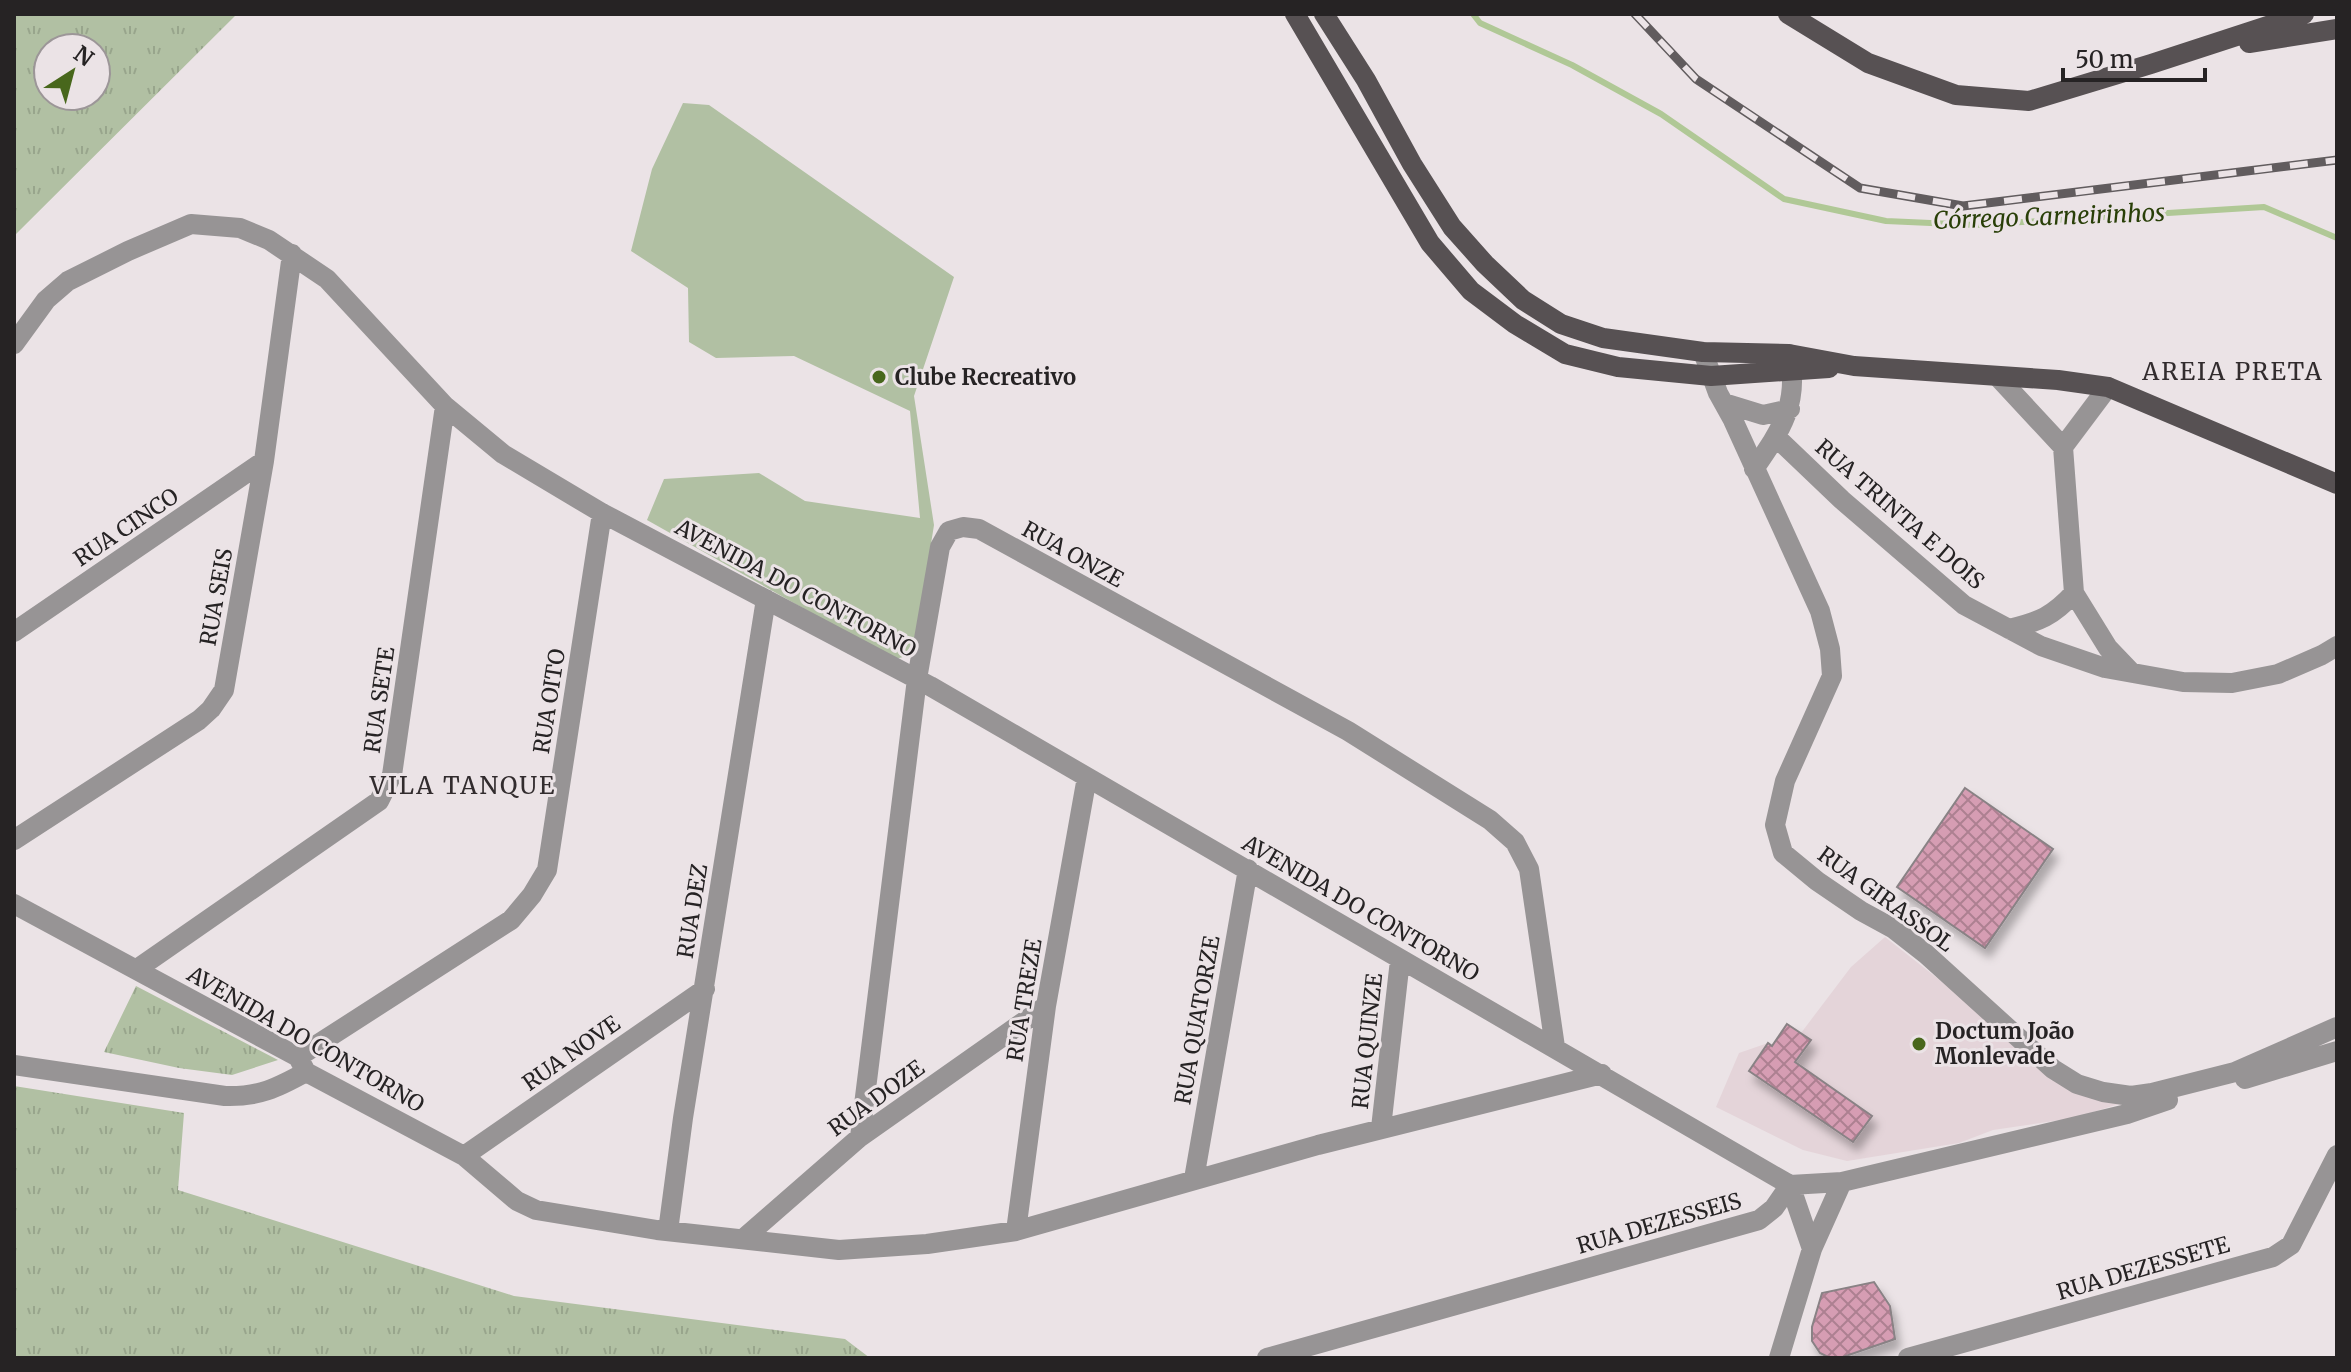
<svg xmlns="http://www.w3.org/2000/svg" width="2351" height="1372" font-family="Merriweather,serif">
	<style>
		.built { fill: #e4d4d9 }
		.grass { fill: url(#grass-tufts); fill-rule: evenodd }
		.pitch { fill: #b1c0a3 }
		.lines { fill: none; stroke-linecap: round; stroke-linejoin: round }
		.stream { stroke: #b0c896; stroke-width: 6 }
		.building { fill: url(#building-cross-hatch); stroke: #898285; stroke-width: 2; filter: url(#shadow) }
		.minor { stroke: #979495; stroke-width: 20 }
		.major { stroke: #575153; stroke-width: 20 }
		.rail-casing { stroke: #615c5e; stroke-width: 9 }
		.rail { stroke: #ebe3e6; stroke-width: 6; stroke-dasharray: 18; stroke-linecap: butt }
		.poi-dot { fill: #48671c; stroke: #ebe3e6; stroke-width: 3 }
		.labels { text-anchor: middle; stroke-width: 6; stroke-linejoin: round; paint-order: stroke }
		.poi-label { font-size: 22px; font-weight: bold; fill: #262324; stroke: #ebe3e6; text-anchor: start }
		.street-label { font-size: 22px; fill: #262324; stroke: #ebe3e6 }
		.water-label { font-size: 24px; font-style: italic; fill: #293f08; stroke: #ebe3e6 }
		.neighbourhood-label { font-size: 24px; letter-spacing: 2px; fill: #322c2e; stroke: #ebe3e6 }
	</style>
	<defs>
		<pattern id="grass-tufts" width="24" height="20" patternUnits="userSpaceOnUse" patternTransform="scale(2)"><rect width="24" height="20" fill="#b1c0a3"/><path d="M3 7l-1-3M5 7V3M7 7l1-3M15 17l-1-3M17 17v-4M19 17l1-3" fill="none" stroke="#98a58c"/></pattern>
		<pattern id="building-cross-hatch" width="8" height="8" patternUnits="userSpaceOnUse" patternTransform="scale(2)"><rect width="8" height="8" fill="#d69db3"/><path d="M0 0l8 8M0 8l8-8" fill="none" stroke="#ad8091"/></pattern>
		<filter id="shadow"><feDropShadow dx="5" dy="9" stdDeviation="4" flood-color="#0004"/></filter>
	</defs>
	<rect width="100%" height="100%" fill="#ebe3e6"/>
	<!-- built -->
	<path class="built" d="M1885,937L2026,1048L2122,1103L2074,1118L1993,1130L1959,1143L1847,1161L1803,1150L1716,1107L1739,1053L1768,1043L1772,1046L1787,1024L1801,1033L1851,967Z"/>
	<!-- grass -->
	<path class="grass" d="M14,14H237L14,236ZM48,48H96V96H48Z
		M136,986L278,1060L232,1075L179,1068L104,1052Z
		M14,1086L184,1113L178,1190L514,1296L845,1339L870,1358H14Z"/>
	<!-- pitch -->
	<path class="pitch" d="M683,103L709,105L954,277L914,396L934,525L916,638C912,651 908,658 893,659L647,520L664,479L759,473L805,501L920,518L910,411L794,356L716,358L689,342L688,288L631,251L652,169Z"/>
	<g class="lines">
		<!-- stream -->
		<path class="stream" d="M1473,14L1480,23L1572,65L1661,114L1784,199L1886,221L1975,225L2264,207L2337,238"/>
	</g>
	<!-- building -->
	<path class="building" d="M1965,788L2053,849L1985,948L1897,887Z
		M1787,1024L1811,1040L1795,1062L1872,1116L1853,1142L1749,1071L1768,1043L1772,1046Z
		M1874,1282L1890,1306L1895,1339L1840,1358L1828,1357L1820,1353L1812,1341V1327L1822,1293Z"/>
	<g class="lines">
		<!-- minor -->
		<path class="minor" d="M14,344L46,300L68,281L128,251L191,224L240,228L269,240L327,279L445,406L503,454L602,513L930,686L1790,1185
			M1703,352L1718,393L1733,420L1820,611L1830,649L1832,676L1785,781L1775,825L1783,853L1817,881L1861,911L1894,929L1926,954L2053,1069L2077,1084L2103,1092L2131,1096L2152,1093L2235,1072L2337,1027
			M1997,376L2063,447L2074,593L2108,648L2130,671
			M1724,403L1763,415L1790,409
			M1776,437L1842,500L1964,605L2041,646L2105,668L2183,682L2232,683L2278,674L2322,655L2337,646
			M2063,447L2108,387
			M1754,469C1781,430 1800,403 1789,354
			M2009,629C2039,622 2053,616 2074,593
			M14,632L264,461
			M14,840L199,720L211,709L224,690L264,461L292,254
			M14,904L298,1057L306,1072L464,1156L517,1201L536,1210L657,1230L839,1250L927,1244L1016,1231L1318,1145L1602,1074
			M137,969L379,801L392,775L445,406
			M298,1057L511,920L532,895L547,870L602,513
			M14,1065L225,1096C259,1097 277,1088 306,1072
			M2245,1079L2337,1051
			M1381,1128L1400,960
			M860,1137L917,679L940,547L949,531L963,527L979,529L1348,731L1490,820L1515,842L1529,869L1555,1047
			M464,1156L705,989
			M1194,1179L1248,869
			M1790,1185L1842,1182L2127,1114L2168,1100
			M1790,1185L1812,1249
			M668,1231L683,1118L766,599
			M1016,1231L1046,1006L1087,777
			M743,1239L860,1137L1046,1006
			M1267,1358L1759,1220L1774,1208L1790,1185
			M1779,1358L1812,1249L1842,1182
			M1908,1358L2273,1257L2291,1245L2337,1155"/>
		<!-- major -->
		<path class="major" d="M1295,14L1430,243L1471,291L1515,324L1565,354L1618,367L1711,376L1829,368
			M1324,14L1366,80L1412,164L1452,227L1485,264L1523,300L1561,324L1603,338L1703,352L1789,354L1854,366L2058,380L2108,387L2337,484
			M1788,14L1868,63L1956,95L2029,101L2151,64L2304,14
			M2249,43L2337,29"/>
		<defs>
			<path id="rail" d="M1635,14L1696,79L1860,188L1963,206L2337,160"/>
		</defs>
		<!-- rail casing -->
		<use href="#rail" class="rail-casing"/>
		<!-- rail -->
		<use href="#rail" class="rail"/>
	</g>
	<!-- markers -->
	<g class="poi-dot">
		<circle cx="879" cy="377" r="8"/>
		<circle cx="1919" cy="1044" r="8"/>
	</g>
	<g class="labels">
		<!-- poi labels -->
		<g class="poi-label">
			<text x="895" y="385">Clube Recreativo</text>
			<text x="1935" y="1039">Doctum João<tspan x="1935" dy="25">Monlevade</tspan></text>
		</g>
		<!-- street labels -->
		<g class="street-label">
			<text transform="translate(1900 514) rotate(41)" y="8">RUA TRINTA E DOIS</text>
			<text transform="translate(126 527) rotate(-34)" y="8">RUA CINCO</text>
			<text transform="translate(1073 554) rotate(29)" y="8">RUA ONZE</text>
			<text transform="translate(796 588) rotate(28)" y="8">AVENIDA DO CONTORNO</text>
			<text transform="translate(216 597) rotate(-80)" y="8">RUA SEIS</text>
			<text transform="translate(379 700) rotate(-82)" y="8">RUA SETE</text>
			<text transform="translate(549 701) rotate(-81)" y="8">RUA OITO</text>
			<text transform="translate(1886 899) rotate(36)" y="8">RUA GIRASSOL</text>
			<text transform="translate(1361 908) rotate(30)" y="8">AVENIDA DO CONTORNO</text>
			<text transform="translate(692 911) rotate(-81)" y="8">RUA DEZ</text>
			<text transform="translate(1024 1000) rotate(-81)" y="8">RUA TREZE</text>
			<text transform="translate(1197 1020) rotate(-80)" y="8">RUA QUATORZE</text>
			<text transform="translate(306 1039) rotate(30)" y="8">AVENIDA DO CONTORNO</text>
			<text transform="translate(1367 1041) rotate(-84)" y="8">RUA QUINZE</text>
			<text transform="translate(571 1053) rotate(-35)" y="8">RUA NOVE</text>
			<text transform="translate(876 1098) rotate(-36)" y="8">RUA DOZE</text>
			<text transform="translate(1659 1223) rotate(-16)" y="8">RUA DEZESSEIS</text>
			<text transform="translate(2143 1268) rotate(-16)" y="8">RUA DEZESSETE</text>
		</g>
		<!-- water labels -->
		<g class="water-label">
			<text transform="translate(2049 217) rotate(-2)" y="8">Córrego Carneirinhos</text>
		</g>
		<!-- neighbourhood labels -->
		<g class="neighbourhood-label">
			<text x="2233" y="380">AREIA PRETA</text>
			<text x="463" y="794">VILA TANQUE</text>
		</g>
	</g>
	<!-- border -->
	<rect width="2351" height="1372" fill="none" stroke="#262324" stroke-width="32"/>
	<!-- north arrow -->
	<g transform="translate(72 72) rotate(36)"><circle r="38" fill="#ebe3e6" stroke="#9c9698" stroke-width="2"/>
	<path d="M0-6L14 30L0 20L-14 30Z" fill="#48671c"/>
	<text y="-12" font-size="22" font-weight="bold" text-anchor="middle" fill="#262324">N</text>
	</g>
	<!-- scale -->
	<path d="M2063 68v12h142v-12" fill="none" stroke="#262324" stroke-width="4"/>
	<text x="2075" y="68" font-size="24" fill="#262324" stroke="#ebe3e6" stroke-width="6" paint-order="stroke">50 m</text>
</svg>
